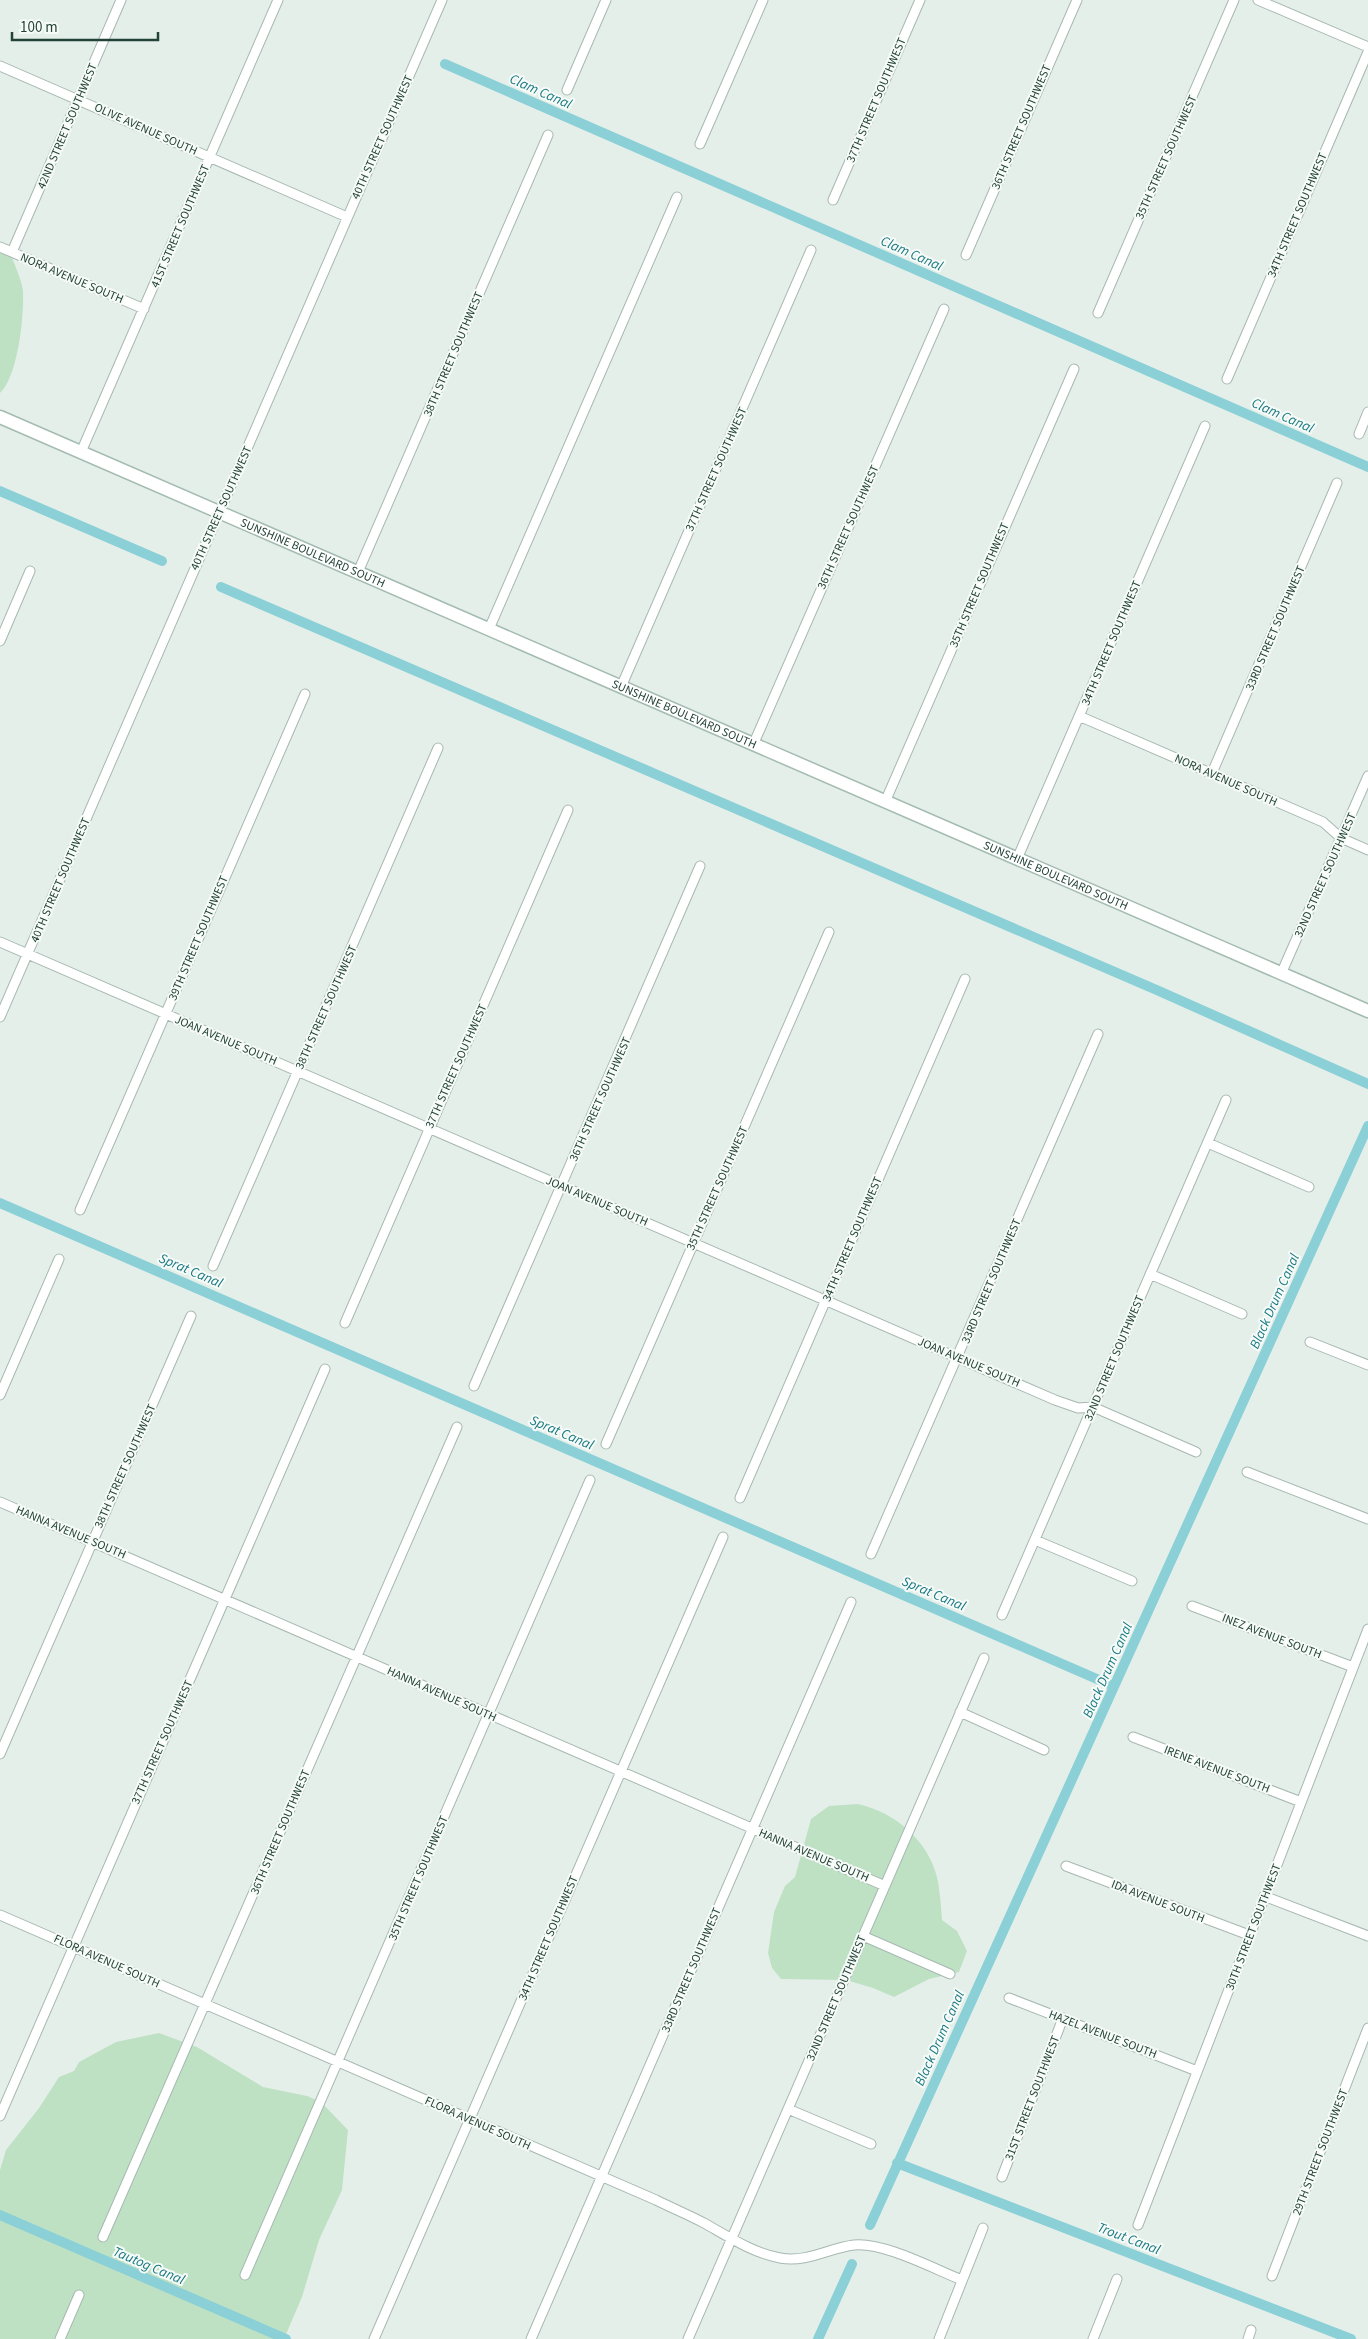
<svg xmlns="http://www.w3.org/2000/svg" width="1368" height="2339" font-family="'Source Sans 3',sans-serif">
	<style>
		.green { fill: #bee1c4 }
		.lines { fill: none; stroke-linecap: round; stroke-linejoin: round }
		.canal { stroke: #8bd0d6; stroke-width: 10 }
		.street-casing { stroke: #a7b8b1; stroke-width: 11 }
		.secondary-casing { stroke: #a3bbb1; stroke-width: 15 }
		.street { stroke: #fff; stroke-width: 9 }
		.secondary { stroke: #fff; stroke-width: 12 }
		.labels { text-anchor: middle; stroke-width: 4; stroke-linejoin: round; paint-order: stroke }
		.street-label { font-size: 12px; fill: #234238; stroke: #f6fbf8 }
		.water-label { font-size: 14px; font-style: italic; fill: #197982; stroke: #f6fbf8 }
	</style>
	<rect width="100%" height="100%" fill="#e5efea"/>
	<!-- green -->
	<path class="green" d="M0,250L11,255C15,266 22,280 23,292C24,317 18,376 0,393Z
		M858,1804C894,1812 928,1840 937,1877C940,1891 941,1906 942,1920L957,1931L967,1951L959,1972L929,1979L894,1997L873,1988L846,1980L781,1979L772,1968L768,1953L774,1912L785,1886L795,1877L811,1819L829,1806Z
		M159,2033L197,2047L263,2087L307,2096L321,2102L348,2130L342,2190L319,2240L302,2297L284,2339H0V2170L6,2150L39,2108L59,2077L74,2071L79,2062L116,2042Z"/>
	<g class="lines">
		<!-- canal -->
		<path class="canal" d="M445,64L1368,467
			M0,491L162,561
			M221,587L1159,991L1368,1084
			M0,1203L1113,1686
			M897,2163L1351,2339
			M0,2215L286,2339
			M870,2225L1368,1126
			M818,2339L852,2264"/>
		<defs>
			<path id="street" d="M1258,0L1368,47
				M0,66L347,217
				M567,90L606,0
				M700,144L763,0
				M833,200L920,0
				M0,247L144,309
				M12,252L121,0
				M966,255L1077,0
				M1098,313L1234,0
				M1227,379L1368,52
				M1359,434L1368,412
				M81,452L278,0
				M358,572L548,135
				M489,629L677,197
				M0,641L30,571
				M621,687L811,250
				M1079,716L1323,822L1341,838L1368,850
				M753,745L944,309
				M1212,773L1337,483
				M885,802L1074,369
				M1017,859L1205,426
				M0,942L1055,1400L1078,1408L1093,1407L1196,1452
				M1281,974L1368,776
				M0,1017L442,0
				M1208,1143L1309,1187
				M80,1210L305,694
				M213,1266L438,748
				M1150,1274L1242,1314
				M345,1323L568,810
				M1310,1342L1368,1365
				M474,1386L700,866
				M0,1395L59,1259
				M606,1444L829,932
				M1247,1472L1368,1519
				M740,1498L965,979
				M0,1502L885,1886
				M1035,1540L1132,1581
				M871,1554L1098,1034
				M1192,1606L1353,1667
				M1002,1615L1226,1100
				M960,1712L1044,1750
				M1133,1737L1301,1802
				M0,1754L191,1316
				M1066,1866L1249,1935
				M1264,1896L1368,1936
				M0,1915L656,2200C672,2208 689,2215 704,2223C729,2237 753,2253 780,2258C807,2263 829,2248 854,2245C884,2242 934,2269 962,2280
				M863,1936L950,1974
				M1009,1998L1197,2071
				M788,2109L871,2144
				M0,2116L325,1369
				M1002,2177L1063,2018
				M1138,2225L1368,1629
				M103,2237L457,1427
				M245,2275L590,1480
				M1272,2276L1368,2028
				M60,2339L79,2295
				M374,2339L723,1537
				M531,2339L851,1602
				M688,2339L984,1658
				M939,2339L983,2228
				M1093,2339L1117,2279
				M1248,2339L1251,2330"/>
			<g id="secondary">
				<path id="s1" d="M0,417L1368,1011"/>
			</g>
		</defs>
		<!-- street casing -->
		<use href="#street" class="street-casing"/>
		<!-- secondary casing -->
		<use href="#secondary" class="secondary-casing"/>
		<!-- street -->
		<use href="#street" class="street"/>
		<!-- secondary -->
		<use href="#secondary" class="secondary"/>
	</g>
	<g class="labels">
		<!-- street labels -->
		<g class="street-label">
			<text transform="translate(876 100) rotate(-67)" y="4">37TH STREET SOUTHWEST</text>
			<text transform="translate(67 126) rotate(-67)" y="4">42ND STREET SOUTHWEST</text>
			<text transform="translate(1021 127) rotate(-67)" y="4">36TH STREET SOUTHWEST</text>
			<text transform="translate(146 129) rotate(24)" y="4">OLIVE AVENUE SOUTH</text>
			<text transform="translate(382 137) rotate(-66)" y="4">40TH STREET SOUTHWEST</text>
			<text transform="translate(1166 157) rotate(-66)" y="4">35TH STREET SOUTHWEST</text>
			<text transform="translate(1297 215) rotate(-67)" y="4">34TH STREET SOUTHWEST</text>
			<text transform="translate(180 226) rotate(-67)" y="4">41ST STREET SOUTHWEST</text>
			<text transform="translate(72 278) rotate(23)" y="4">NORA AVENUE SOUTH</text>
			<text transform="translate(453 354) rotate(-67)" y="4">38TH STREET SOUTHWEST</text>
			<text transform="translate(716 469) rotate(-66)" y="4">37TH STREET SOUTHWEST</text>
			<text transform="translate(221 508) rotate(-66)" y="4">40TH STREET SOUTHWEST</text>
			<text transform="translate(848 527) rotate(-66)" y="4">36TH STREET SOUTHWEST</text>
			<text dy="4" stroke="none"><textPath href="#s1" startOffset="341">SUNSHINE BOULEVARD SOUTH</textPath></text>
			<text transform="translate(979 585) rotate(-67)" y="4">35TH STREET SOUTHWEST</text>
			<text transform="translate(1275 628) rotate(-67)" y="4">33RD STREET SOUTHWEST</text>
			<text transform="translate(1111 643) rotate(-67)" y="4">34TH STREET SOUTHWEST</text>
			<text dy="4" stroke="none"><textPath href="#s1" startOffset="746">SUNSHINE BOULEVARD SOUTH</textPath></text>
			<text transform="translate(1226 780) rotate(24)" y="4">NORA AVENUE SOUTH</text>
			<text transform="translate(1325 875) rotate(-66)" y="4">32ND STREET SOUTHWEST</text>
			<text dy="4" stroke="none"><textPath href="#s1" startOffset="1151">SUNSHINE BOULEVARD SOUTH</textPath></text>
			<text transform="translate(60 880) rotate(-67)" y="4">40TH STREET SOUTHWEST</text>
			<text transform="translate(198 938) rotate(-67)" y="4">39TH STREET SOUTHWEST</text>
			<text transform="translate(326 1007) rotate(-66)" y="4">38TH STREET SOUTHWEST</text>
			<text transform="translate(226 1040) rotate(23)" y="4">JOAN AVENUE SOUTH</text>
			<text transform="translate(456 1066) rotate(-66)" y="4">37TH STREET SOUTHWEST</text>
			<text transform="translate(600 1099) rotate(-66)" y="4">36TH STREET SOUTHWEST</text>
			<text transform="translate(717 1188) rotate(-66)" y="4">35TH STREET SOUTHWEST</text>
			<text transform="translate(597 1201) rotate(23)" y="4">JOAN AVENUE SOUTH</text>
			<text transform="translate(852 1239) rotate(-67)" y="4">34TH STREET SOUTHWEST</text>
			<text transform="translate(991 1281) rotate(-67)" y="4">33RD STREET SOUTHWEST</text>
			<text transform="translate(1114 1358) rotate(-67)" y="4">32ND STREET SOUTHWEST</text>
			<text transform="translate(969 1362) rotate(23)" y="4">JOAN AVENUE SOUTH</text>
			<text transform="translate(125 1466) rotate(-66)" y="4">38TH STREET SOUTHWEST</text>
			<text transform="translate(71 1532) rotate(23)" y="4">HANNA AVENUE SOUTH</text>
			<text transform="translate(1272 1636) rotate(21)" y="4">INEZ AVENUE SOUTH</text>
			<text transform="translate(442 1694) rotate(24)" y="4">HANNA AVENUE SOUTH</text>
			<text transform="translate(162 1742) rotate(-66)" y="4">37TH STREET SOUTHWEST</text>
			<text transform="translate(1217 1769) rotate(21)" y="4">IRENE AVENUE SOUTH</text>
			<text transform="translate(280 1832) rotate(-67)" y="4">36TH STREET SOUTHWEST</text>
			<text transform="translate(814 1855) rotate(23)" y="4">HANNA AVENUE SOUTH</text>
			<text transform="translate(418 1878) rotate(-67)" y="4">35TH STREET SOUTHWEST</text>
			<text transform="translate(1158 1901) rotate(21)" y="4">IDA AVENUE SOUTH</text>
			<text transform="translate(1253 1927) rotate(-69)" y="4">30TH STREET SOUTHWEST</text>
			<text transform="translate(548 1938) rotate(-67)" y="4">34TH STREET SOUTHWEST</text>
			<text transform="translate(107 1961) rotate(24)" y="4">FLORA AVENUE SOUTH</text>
			<text transform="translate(691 1970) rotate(-67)" y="4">33RD STREET SOUTHWEST</text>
			<text transform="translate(836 1998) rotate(-67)" y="4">32ND STREET SOUTHWEST</text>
			<text transform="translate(1103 2034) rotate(21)" y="4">HAZEL AVENUE SOUTH</text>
			<text transform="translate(1032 2098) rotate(-69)" y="4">31ST STREET SOUTHWEST</text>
			<text transform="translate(478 2123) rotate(24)" y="4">FLORA AVENUE SOUTH</text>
			<text transform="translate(1320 2152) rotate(-69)" y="4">29TH STREET SOUTHWEST</text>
		</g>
		<!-- water labels -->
		<g class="water-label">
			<text transform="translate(541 91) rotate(24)" y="5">Clam Canal</text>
			<text transform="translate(912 253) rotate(24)" y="5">Clam Canal</text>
			<text transform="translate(1283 415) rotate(24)" y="5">Clam Canal</text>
			<text transform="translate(191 1270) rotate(23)" y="5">Sprat Canal</text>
			<text transform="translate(1274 1301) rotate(-66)" y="5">Black Drum Canal</text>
			<text transform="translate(562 1432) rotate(23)" y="5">Sprat Canal</text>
			<text transform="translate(934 1593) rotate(23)" y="5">Sprat Canal</text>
			<text transform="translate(1107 1670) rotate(-66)" y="5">Black Drum Canal</text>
			<text transform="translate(939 2038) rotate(-66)" y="5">Black Drum Canal</text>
			<text transform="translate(1129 2238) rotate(21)" y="5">Trout Canal</text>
			<text transform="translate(149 2265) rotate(23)" y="5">Tautog Canal</text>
		</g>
	</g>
	<!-- scale -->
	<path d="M12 32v8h146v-8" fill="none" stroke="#234238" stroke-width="2.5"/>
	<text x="20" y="32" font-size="15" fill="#234238" stroke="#f6fbf8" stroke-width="4" paint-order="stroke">100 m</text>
</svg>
